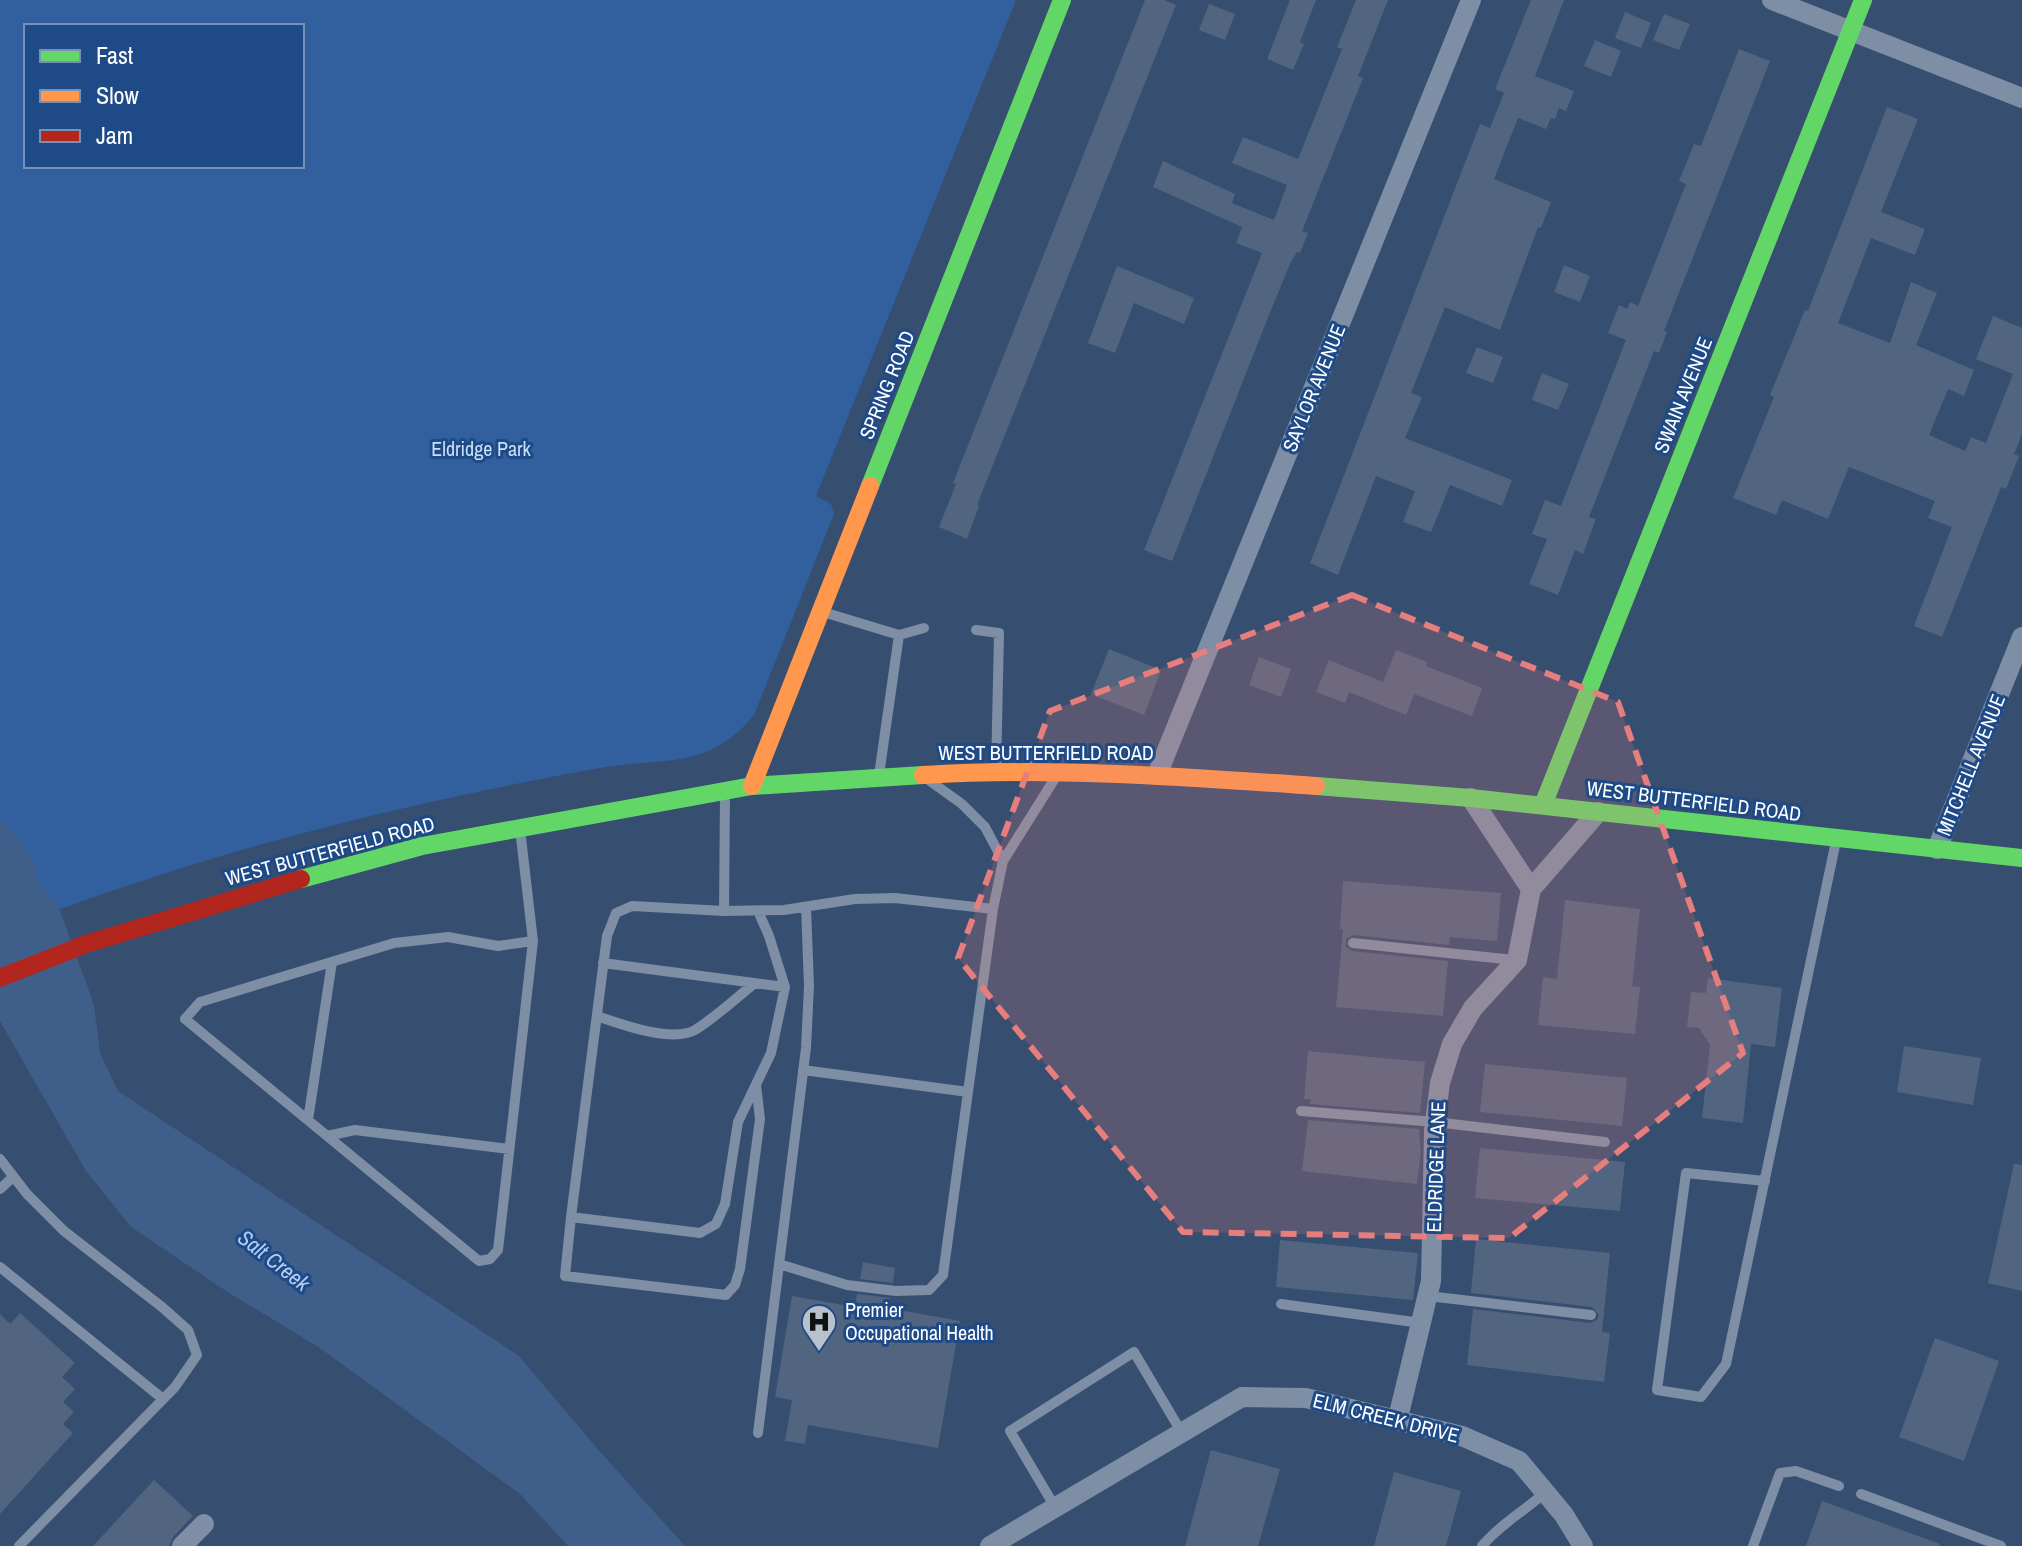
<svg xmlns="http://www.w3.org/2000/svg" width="2022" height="1546" font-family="'Archivo Narrow',sans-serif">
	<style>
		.green { fill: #32609e; fill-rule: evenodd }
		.water { fill: #3f5e8a }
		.building { fill: #526580 }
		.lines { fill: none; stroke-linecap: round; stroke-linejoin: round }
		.lane { stroke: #7d8ea5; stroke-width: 10 }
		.street { stroke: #7d8ea5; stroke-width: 20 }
		.fast { stroke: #63d668; stroke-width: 18 }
		.slow { stroke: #ff974d; stroke-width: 18 }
		.jam { stroke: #b3261e; stroke-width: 18 }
		.marked { fill: #e67e7e; fill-opacity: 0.2; stroke: #e67e7e; stroke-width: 6; stroke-dasharray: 16 10; stroke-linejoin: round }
		.labels { text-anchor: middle; stroke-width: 6; stroke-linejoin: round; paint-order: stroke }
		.street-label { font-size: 20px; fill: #fff; stroke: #1e4a87 }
		.park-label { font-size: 20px; fill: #ccdff8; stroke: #1e4a87 }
		.poi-label { font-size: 20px; fill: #fff; stroke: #1e4a87; text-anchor: start }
		.water-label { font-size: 22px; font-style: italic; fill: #b2cef2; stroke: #1e4a87 }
	</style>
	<rect width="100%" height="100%" fill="#364e6f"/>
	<!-- green -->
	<path class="green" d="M0,0H1016L816,496L831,504L834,514L754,715C709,771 662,757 600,768C395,805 194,855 0,932ZM26,26H302V166H26Z"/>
	<!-- water -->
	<path class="water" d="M0,818L24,845L33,859L40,885L59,908L94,1005L100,1053L118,1091L519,1356L595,1446L685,1546H568L520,1494L320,1348L229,1293L131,1227L86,1171L0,1021Z"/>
	<!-- building -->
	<path class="building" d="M1145,0H1164L1176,5L977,505L979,506L967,539L939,527L956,484L953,483Z
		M1290,0H1316L1300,42L1304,44L1293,70L1267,59Z
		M1356,0H1388L1358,76L1363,78L1302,231L1308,233L1300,253L1297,252L1290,264L1269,315L1172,561L1144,550L1262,253L1236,243L1242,227L1153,187L1163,161L1235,194L1232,203L1274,220L1287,185L1232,163L1243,137L1298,159L1342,49L1337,47Z
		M1531,0H1564L1535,76L1574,91L1566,111L1559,108L1555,119L1551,118L1546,129L1518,118L1494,179L1551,202L1541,228L1538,227L1500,330L1445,307L1411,393L1422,397L1405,438L1512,480L1502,506L1450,485L1431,532L1403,522L1415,491L1376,476L1338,575L1310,563L1480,124L1490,128L1504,93L1495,89Z
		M1209,4L1235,14L1225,40L1199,30Z
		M1625,12L1651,23L1641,48L1615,38Z
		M1664,14L1690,24L1679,50L1653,40Z
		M1595,40L1621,51L1611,77L1584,66Z
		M1739,49L1770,61L1664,331L1667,332L1659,353L1654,351L1589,517L1596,519L1583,554L1575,550L1558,595L1529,584L1547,539L1532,534L1545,500L1561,506L1626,340L1608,333L1619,305L1627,309L1630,302L1638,306L1686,184L1679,181L1694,144L1701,146Z
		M1887,107L1918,119L1881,212L1925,229L1915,255L1871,238L1838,323L1890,343L1911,282L1937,293L1916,345L1974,370L1964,396L1948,389L1929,435L1965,451L1971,437L1986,443L2013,374L1976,359L1993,316L2022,328V434L2014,454L2019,456L2006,489L2001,487L1942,637L1914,626L1952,527L1928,518L1935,501L1849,467L1828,519L1782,500L1776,515L1733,498L1774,397L1770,395L1805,310L1808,311Z
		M1564,265L1590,276L1580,302L1554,292Z
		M1117,266L1194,298L1184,324L1134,303L1115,353L1088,343Z
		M1477,347L1503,357L1493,383L1466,373Z
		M1542,373L1569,384L1558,410L1532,400Z
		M1109,649L1161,670L1144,715L1091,694Z
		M1396,650L1427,662L1426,666L1482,688L1472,716L1414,694L1406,715L1349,692L1345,703L1316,692L1329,660L1383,682Z
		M1259,657L1291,669L1281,697L1249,685Z
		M1343,881L1501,893L1497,941L1450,937L1449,945L1354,935L1346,939V947L1352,951L1448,961L1443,1016L1336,1007L1343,929H1340Z
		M1565,900L1640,909L1632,986L1640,987L1635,1034L1538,1025L1543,977L1557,979Z
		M1708,978L1782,988L1775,1047L1751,1044L1743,1123L1702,1118L1710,1045L1699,1028L1687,1027L1691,992L1706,993Z
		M1904,1046L1981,1058L1973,1105L1897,1092Z
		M1308,1051L1425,1062L1420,1113L1310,1104L1311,1099H1304Z
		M1485,1064L1627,1078L1622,1126L1480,1112Z
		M1308,1120L1419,1129L1421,1152L1417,1184L1302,1171Z
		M1480,1148L1625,1162L1620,1211L1475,1198Z
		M2014,1164L2022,1165V1291L1988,1283Z
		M1476,1239L1610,1253L1602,1332L1610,1333L1604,1382L1467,1365L1473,1309L1590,1323L1597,1320L1599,1315L1592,1307L1471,1293Z
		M1280,1240L1418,1253L1413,1300L1276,1287Z
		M863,1262L895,1268L893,1283L860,1279Z
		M857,1294L890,1298L888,1308L960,1321L938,1448L808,1425L805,1444L785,1441L792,1400L775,1397L792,1296L855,1307Z
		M20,1313L75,1363L62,1377L75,1389L63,1402L74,1412L63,1424L73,1433L0,1514V1314L10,1324Z
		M1935,1338L1999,1361L1964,1461L1899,1437Z
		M1211,1450L1280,1469L1258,1546H1185Z
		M1394,1472L1461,1491L1446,1546H1374Z
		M154,1480L193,1516L173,1537L169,1546H93Z
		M1822,1501L1940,1544L1939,1546H1806Z"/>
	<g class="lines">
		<!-- lane -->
		<path class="lane" d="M823,612L899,635L879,775
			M976,630L999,633L996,772
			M899,635L924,628
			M930,781L962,804L985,827L1003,861
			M520,829L533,941L498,1250L490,1259L479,1261L185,1019L200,1002L394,943L448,937L498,946L533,941
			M724,911L725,793
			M758,911L769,936L785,987L771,1053L738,1122L725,1204L716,1224L700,1233L571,1217L607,936L616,913L632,906L724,911L784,910L855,899L895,898L993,909
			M1353,943L1514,960
			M603,963L785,987
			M597,1016C620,1024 672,1043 695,1030C716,1017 736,998 755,983
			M803,1070L968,1092
			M1301,1111L1435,1122L1605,1142
			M308,1120L332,962
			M327,1136L355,1130L509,1149
			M0,1159L27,1194L64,1231L162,1307L188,1330L197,1355L175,1387L19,1546
			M1765,1181L1686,1173L1657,1390L1701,1397L1726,1364L1836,841
			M0,1189L13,1177
			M571,1217L565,1276L726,1295L735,1285L740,1269L760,1119L756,1085
			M779,1264L847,1285L896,1291L929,1290L943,1275L993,909L1003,861L1057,775
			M0,1267L163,1399
			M1428,1296L1591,1315
			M1281,1304L1421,1323
			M758,1433L806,1048L809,986L806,907
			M1861,1494L2001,1546
			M1055,1507L1010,1431L1134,1352L1182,1433
			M1482,1546C1499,1525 1525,1511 1545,1492
			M1753,1546L1780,1473L1796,1471L1839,1486"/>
		<!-- street -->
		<path class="street" d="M1772,0L2022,98
			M1157,775L1471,0
			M1471,798L1531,889
			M1937,849L2022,637
			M1398,1418L1431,1281L1434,1130L1440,1083L1452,1044L1473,1008L1517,960L1531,889L1598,812
			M182,1546L204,1524
			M990,1546L1242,1397L1306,1398L1462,1436L1519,1461L1564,1515L1583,1546"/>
		<!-- fast -->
		<path class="fast" d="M870,486L1062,0
			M1316,786L1471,798L2022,858
			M1543,805L1863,0
			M301,879L422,846L752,786L923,775"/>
		<!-- slow -->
		<path class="slow" d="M923,775C1054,767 1185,777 1316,786
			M752,786L870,486"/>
		<!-- jam -->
		<path class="jam" d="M0,978L86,944L301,879"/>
	</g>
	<!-- marked area -->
	<path class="marked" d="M1352,595L1618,702L1743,1053L1509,1238L1183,1232L958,958L1050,711Z"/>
	<!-- icons -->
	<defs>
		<symbol id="hospital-pin" viewBox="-11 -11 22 30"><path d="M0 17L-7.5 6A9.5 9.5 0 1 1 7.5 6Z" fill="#b9c1cd" stroke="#1e4a87"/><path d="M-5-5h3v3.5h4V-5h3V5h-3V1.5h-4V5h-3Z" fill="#111"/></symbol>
	</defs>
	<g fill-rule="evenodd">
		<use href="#hospital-pin" x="799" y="1302" width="40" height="54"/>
	</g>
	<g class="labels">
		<!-- street labels -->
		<g class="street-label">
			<text transform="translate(887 385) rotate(-68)" y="7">SPRING ROAD</text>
			<text transform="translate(1314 388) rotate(-68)" y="7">SAYLOR AVENUE</text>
			<text transform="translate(1683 395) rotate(-68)" y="7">SWAIN AVENUE</text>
			<text x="1046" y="760">WEST BUTTERFIELD ROAD</text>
			<text transform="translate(1971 765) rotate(-68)" y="7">MITCHELL AVENUE</text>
			<text transform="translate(1694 801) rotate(7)" y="7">WEST BUTTERFIELD ROAD</text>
			<text transform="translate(330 851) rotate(-15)" y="7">WEST BUTTERFIELD ROAD</text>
			<text transform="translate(1436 1167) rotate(-88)" y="7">ELDRIDGE LANE</text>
			<text transform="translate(1386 1418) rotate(14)" y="7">ELM CREEK DRIVE</text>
		</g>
		<!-- park labels -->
		<g class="park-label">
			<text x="481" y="456">Eldridge Park</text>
		</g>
		<!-- poi labels -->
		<g class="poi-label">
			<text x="845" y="1317">Premier<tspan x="845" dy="23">Occupational Health</tspan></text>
		</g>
		<!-- water labels -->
		<g class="water-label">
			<text transform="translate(274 1260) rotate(38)" y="8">Salt Creek</text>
		</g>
	</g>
	<!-- legend -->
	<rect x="24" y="24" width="280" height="144" fill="#1e4a87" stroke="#7892b7" stroke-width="2"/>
	<rect x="40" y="50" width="40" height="12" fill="#63d668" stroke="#7892b7" stroke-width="2"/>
	<text x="96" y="64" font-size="24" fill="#ffffff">Fast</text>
	<rect x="40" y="90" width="40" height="12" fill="#ff974d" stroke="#7892b7" stroke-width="2"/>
	<text x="96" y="104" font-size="24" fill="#ffffff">Slow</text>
	<rect x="40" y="130" width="40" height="12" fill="#b3261e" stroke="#7892b7" stroke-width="2"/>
	<text x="96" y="144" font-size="24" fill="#ffffff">Jam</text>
</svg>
